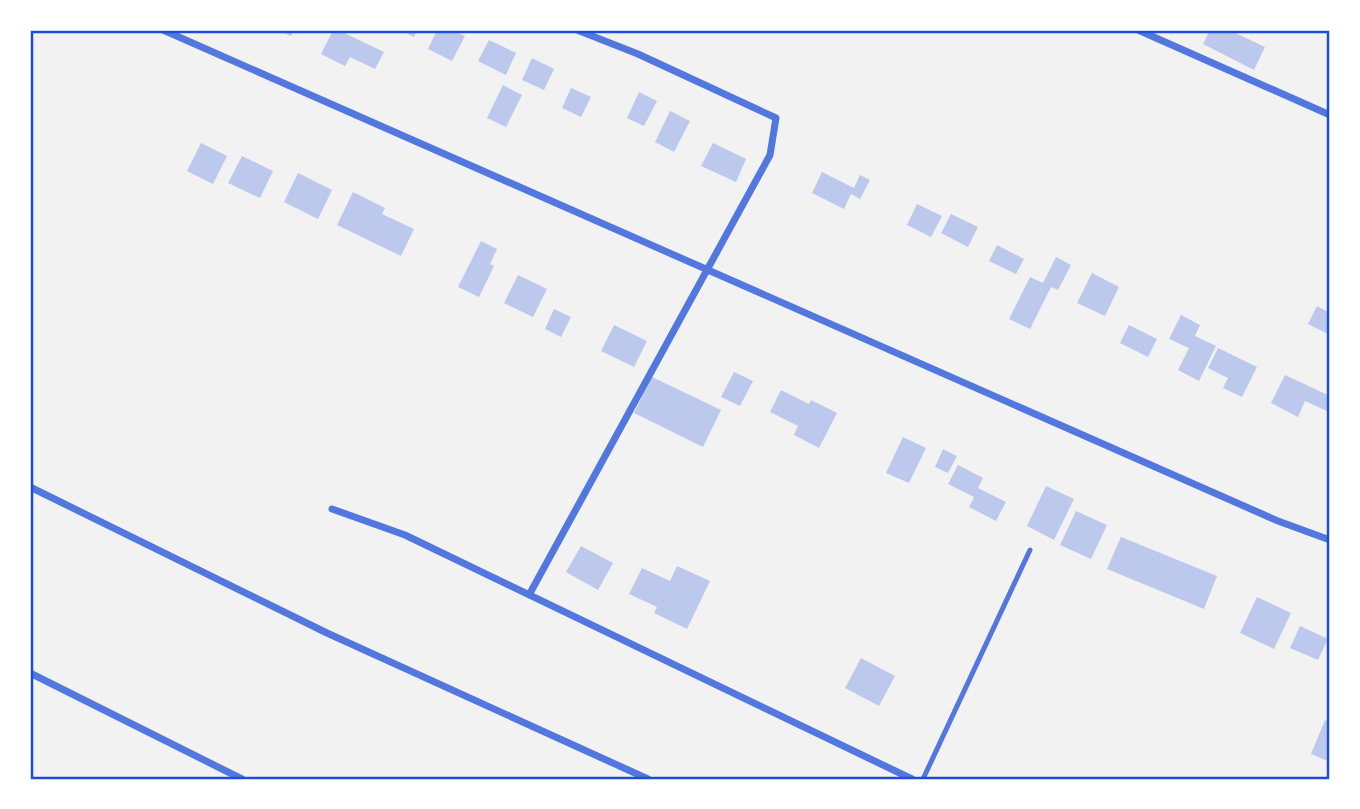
<svg xmlns="http://www.w3.org/2000/svg" width="1360" height="809" font-family="'Libre Baskerville',serif">
	<style>
		.building { fill: #bdc9ec }
		.lines { fill: none; stroke-linecap: round; stroke-linejoin: round }
		.service { stroke: #5277de; stroke-width: 5 }
		.minor { stroke: #5277de; stroke-width: 7 }
		.neatline { fill: none; stroke: #1d4ed8; stroke-width: 2.5 }
	</style>
	<rect width="100%" height="100%" fill="#f2f2f2"/>
	<!-- building -->
	<path class="building" d="M278,30H294L291,36Z
		M333,30H338L384,52L375,69L350,57L345,66L321,54Z
		M400,30H417L414,37Z
		M437,30H451L465,36L452,61L428,49Z
		M1210,30H1229L1265,47L1254,70L1203,44Z
		M489,40L516,53L506,75L478,61Z
		M532,58L554,69L544,90L522,80Z
		M503,85L522,95L506,127L487,118Z
		M571,88L591,97L581,117L562,108Z
		M639,92L657,101L644,126L627,118Z
		M670,111L690,121L674,152L655,142Z
		M201,143L227,156L213,184L187,171Z
		M713,143L746,159L736,182L701,166Z
		M242,156L273,171L260,198L228,183Z
		M822,172L854,188L860,175L870,180L860,199L851,194L844,209L812,193Z
		M298,173L332,190L318,219L284,202Z
		M353,192L385,208L382,214L414,229L401,256L337,225Z
		M917,204L942,216L931,237L907,225Z
		M951,214L978,227L968,247L941,233Z
		M481,241L497,249L490,264L494,266L479,297L458,287Z
		M997,245L1024,259L1016,274L989,261Z
		M1056,257L1071,265L1058,290L1051,287L1030,329L1009,319L1030,277L1043,283Z
		M1092,273L1119,287L1105,316L1077,303Z
		M518,275L547,289L533,317L504,303Z
		M1317,306L1330,313V335L1308,324Z
		M554,309L571,317L561,337L545,329Z
		M1181,315L1200,325L1195,336L1216,346L1199,381L1178,370L1189,348L1169,339Z
		M614,325L647,341L634,367L601,351Z
		M1129,325L1157,339L1148,357L1120,343Z
		M1218,348L1257,367L1242,397L1223,388L1228,378L1208,368Z
		M734,372L753,381L740,406L721,397Z
		M1285,375L1330,396V405L1327,411L1305,401L1298,417L1271,403Z
		M652,377L721,410L703,447L634,413Z
		M781,390L809,404L811,400L837,413L819,448L794,435L798,426L770,412Z
		M903,437L926,448L909,483L886,473Z
		M943,449L957,456L948,473L935,467Z
		M958,465L983,478L978,488L1006,502L996,521L969,507L974,497L948,484Z
		M1046,486L1074,499L1054,540L1027,526Z
		M1076,511L1107,525L1091,559L1060,545Z
		M1121,537L1217,576L1204,609L1107,569Z
		M581,546L613,563L598,590L566,572Z
		M677,566L710,581L687,629L654,613L657,607L629,594L642,568L670,581Z
		M1257,597L1291,613L1274,649L1240,633Z
		M1300,626L1328,639L1318,660L1290,648Z
		M861,658L895,676L879,706L845,688Z
		M1325,720L1330,722V762L1311,754Z"/>
	<g class="lines">
		<!-- service -->
		<path class="service" d="M923,779L1030,550"/>
		<!-- minor -->
		<path class="minor" d="M163,30L1278,521L1330,540
			M1138,30L1330,115
			M30,487L327,633L648,779
			M332,509L405,535L912,779
			M529,595L770,155L776,118L638,54L577,30
			M30,673L242,779"/>
	</g>
	<!-- border -->
	<rect width="1360" height="809" fill="none" stroke="#ffffff" stroke-width="63"/>
	<rect x="32" y="32" width="1296" height="746" class="neatline"/>
</svg>
